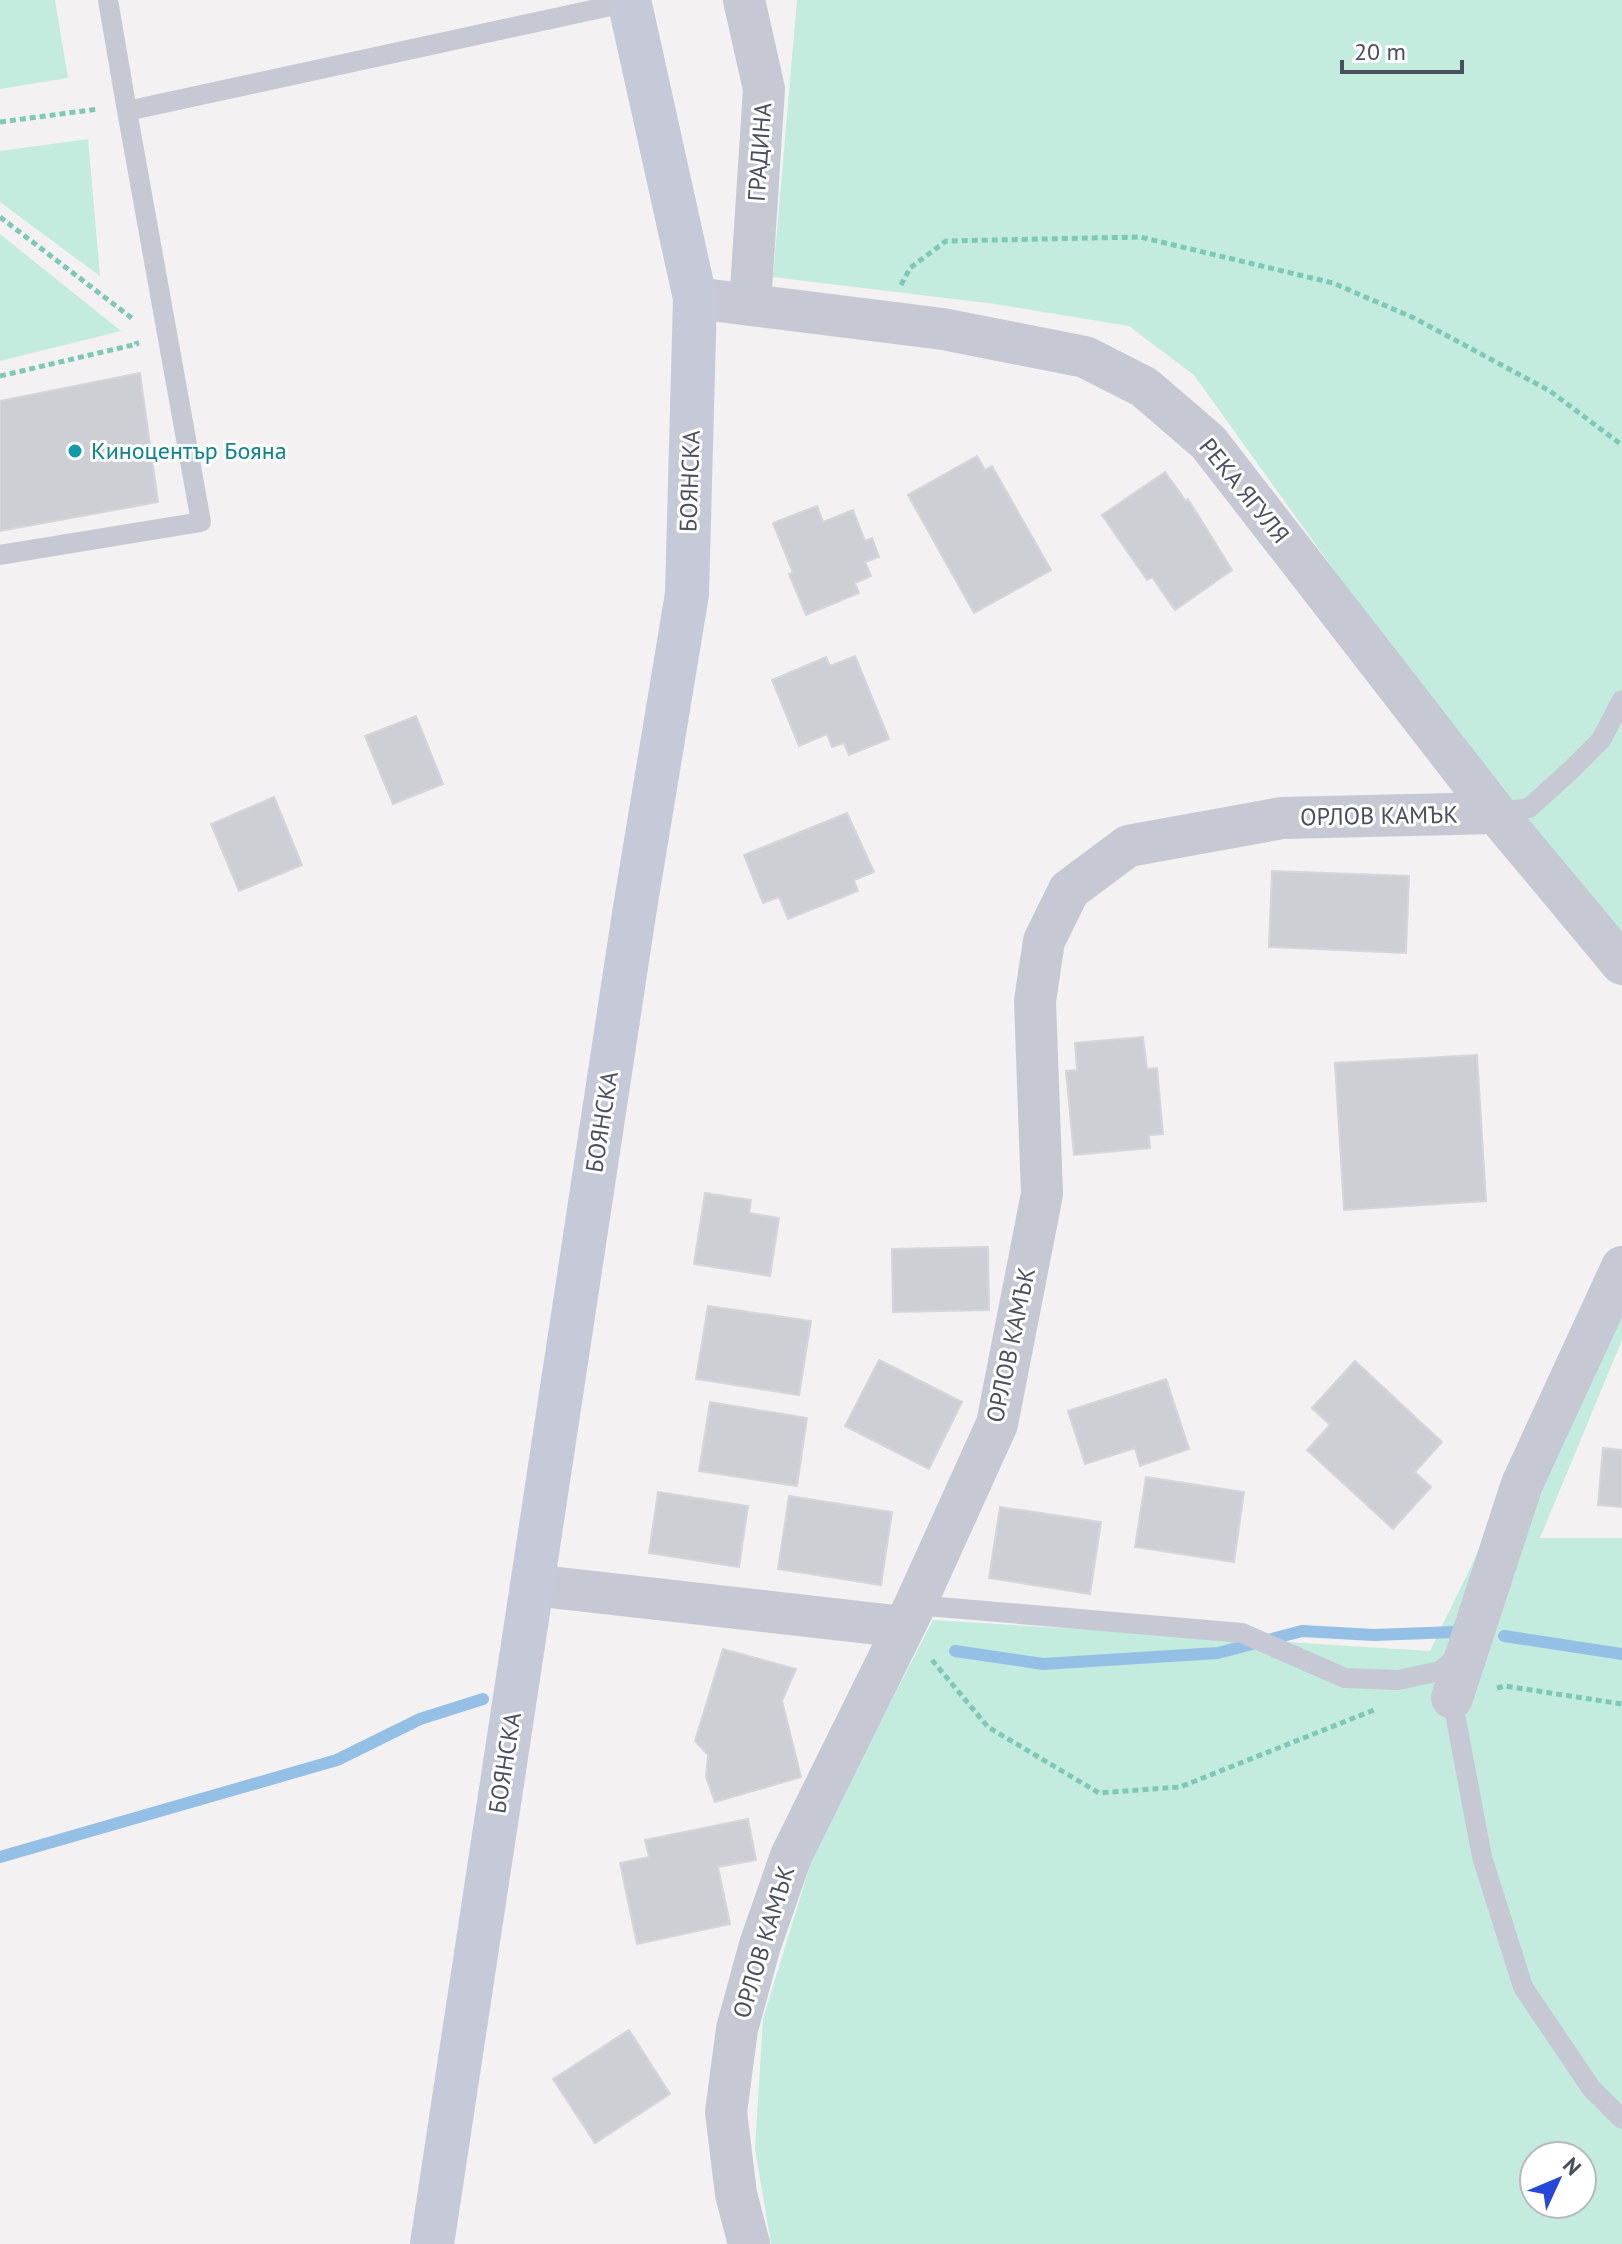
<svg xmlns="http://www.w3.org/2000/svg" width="1622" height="2244" font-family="'PT Sans',sans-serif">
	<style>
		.green { fill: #c3ecde; fill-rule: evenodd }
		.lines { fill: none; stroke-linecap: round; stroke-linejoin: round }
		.stream { stroke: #94c0e6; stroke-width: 12 }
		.building { fill: #cecfd5; stroke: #d5d5db; stroke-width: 2 }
		.path { stroke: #7ec8b7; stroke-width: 5; stroke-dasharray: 6 4; stroke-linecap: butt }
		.service { stroke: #c6c9d4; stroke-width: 20 }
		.minor { stroke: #c6c9d4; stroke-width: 42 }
		.secondary { stroke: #c5c9d8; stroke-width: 44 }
		.culture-dot { fill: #0f9aa8; stroke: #fff; stroke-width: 3 }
		.labels { text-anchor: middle; stroke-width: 6; stroke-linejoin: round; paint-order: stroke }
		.street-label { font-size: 24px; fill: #4a4f5d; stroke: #fff }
		.culture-label { font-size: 24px; fill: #0d838f; stroke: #fff; text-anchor: start }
	</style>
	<rect width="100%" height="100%" fill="#f3f1f1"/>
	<!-- green -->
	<path class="green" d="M0,0H55L68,78L0,89Z
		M797,0H1622V950L1420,690L1194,375L1129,326L995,304L773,277Z
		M88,139L100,276L0,202V151Z
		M0,234L121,331L0,361Z
		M1622,1254V1340L1540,1538H1622V2244H771L755,2149L763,2019L816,1846L933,1620L1430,1651ZM1534,2156H1582V2204H1534Z"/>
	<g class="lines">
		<!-- stream -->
		<path class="stream" d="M1504,1636L1622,1654
			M955,1651L1043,1664L1218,1653L1302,1631L1374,1635L1454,1632
			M0,1857L337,1760L420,1719L483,1699"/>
	</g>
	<!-- building -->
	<path class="building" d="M140,373L158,502L0,531V401Z
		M977,456L985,470L992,466L1051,570L974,613L908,495Z
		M1165,472L1186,501L1188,499L1232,570L1175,610L1152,577L1147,580L1102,515Z
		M817,506L823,522L853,510L865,541L872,538L879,557L865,562L871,576L855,583L859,593L806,615L789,574L793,573L773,523Z
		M855,656L889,739L849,755L844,743L832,747L827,734L799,746L772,680L826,657L830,666Z
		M416,716L443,784L393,804L365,736Z
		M274,797L302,865L239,891L211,824Z
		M847,813L874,872L854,880L858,891L788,919L779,897L763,903L744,855Z
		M1272,871L1409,876L1406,953L1269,947Z
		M1143,1037L1147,1069L1157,1068L1163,1134L1149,1135L1150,1148L1074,1155L1066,1071L1077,1070L1075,1043Z
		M1477,1055L1486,1201L1344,1210L1335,1063Z
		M705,1193L751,1200L749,1213L779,1218L770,1276L694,1264Z
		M988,1247L989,1310L893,1312L892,1249Z
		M708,1306L811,1321L799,1395L696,1379Z
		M879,1360L962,1402L929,1469L845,1426Z
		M1355,1361L1442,1442L1415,1472L1431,1487L1393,1529L1307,1450L1330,1425L1312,1408Z
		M1166,1379L1189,1449L1140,1466L1135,1448L1085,1464L1068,1411Z
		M710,1402L807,1418L797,1486L699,1471Z
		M1603,1448L1622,1450V1507L1598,1505Z
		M1146,1477L1244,1492L1234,1562L1135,1547Z
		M658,1492L748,1506L739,1567L649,1553Z
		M789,1496L892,1512L881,1585L778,1569Z
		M1000,1507L1101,1522L1090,1594L989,1578Z
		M723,1649L796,1669L782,1701L801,1777L715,1802L706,1777L708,1755L695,1741Z
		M748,1819L756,1860L718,1867L730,1924L637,1944L620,1863L649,1857L645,1840Z
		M629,2030L670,2094L595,2143L553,2079Z"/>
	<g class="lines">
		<!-- path -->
		<path class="path" d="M0,122L98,109
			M0,217L133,319
			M901,285L910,268L946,241L1140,237L1333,283L1414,318L1550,391L1622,445
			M0,376L137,344L136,341
			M932,1660L988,1727L1099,1793L1180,1787L1374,1710
			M1497,1688L1505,1686L1622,1704"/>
		<!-- service -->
		<path class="service" d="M108,0L127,111
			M0,555L201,522L127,111L629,2
			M1496,813L1529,808L1572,769L1601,740L1622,700
			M915,1605L1242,1633L1345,1678L1398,1680L1440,1671L1459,1655
			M1452,1698L1482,1857L1523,1987L1591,2088L1622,2119"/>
		<!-- minor -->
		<path class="minor" d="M744,0L764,89L750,305
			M695,298L943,329L1085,357L1144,387L1208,442L1496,813L1622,964
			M532,1585L904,1627
			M1452,1698L1522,1484L1622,1267
			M749,2244L736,2194L726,2112L737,2029L760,1945L791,1856L915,1605L997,1424L1042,1194L1035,1001L1044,941L1069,890L1128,846L1282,818L1496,813"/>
		<!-- secondary -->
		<path class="secondary" d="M432,2244L634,914L687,594L695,298L629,0"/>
	</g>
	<!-- markers -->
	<circle class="culture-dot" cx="75" cy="451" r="8"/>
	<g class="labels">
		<!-- street labels -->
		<g class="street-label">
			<text transform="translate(760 152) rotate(-86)" y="8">ГРАДИНА</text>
			<text transform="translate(690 481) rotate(-88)" y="8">БОЯНСКА</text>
			<text transform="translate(1244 491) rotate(51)" y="8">РЕКА ЯГУЛЯ</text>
			<text transform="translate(1379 816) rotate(-1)" y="8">ОРЛОВ КАМЪК</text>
			<text transform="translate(602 1122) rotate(-81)" y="8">БОЯНСКА</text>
			<text transform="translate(1011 1345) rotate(-78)" y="8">ОРЛОВ КАМЪК</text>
			<text transform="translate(505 1763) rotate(-81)" y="8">БОЯНСКА</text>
			<text transform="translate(764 1942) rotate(-73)" y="8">ОРЛОВ КАМЪК</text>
		</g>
		<!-- culture labels -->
		<g class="culture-label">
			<text x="91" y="459">Киноцентър Бояна</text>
		</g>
	</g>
	<!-- north arrow -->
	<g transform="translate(1558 2180) rotate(46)"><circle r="38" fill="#ffffff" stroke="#b7b9be" stroke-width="2"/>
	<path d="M0-6L14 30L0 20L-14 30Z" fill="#2747d7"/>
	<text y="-12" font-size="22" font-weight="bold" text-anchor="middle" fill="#4a4f5d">N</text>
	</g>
	<!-- scale -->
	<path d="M1342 60v12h120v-12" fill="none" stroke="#4a4f5d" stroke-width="4"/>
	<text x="1354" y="60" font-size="24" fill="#4a4f5d" stroke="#ffffff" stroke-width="6" paint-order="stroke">20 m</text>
</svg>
